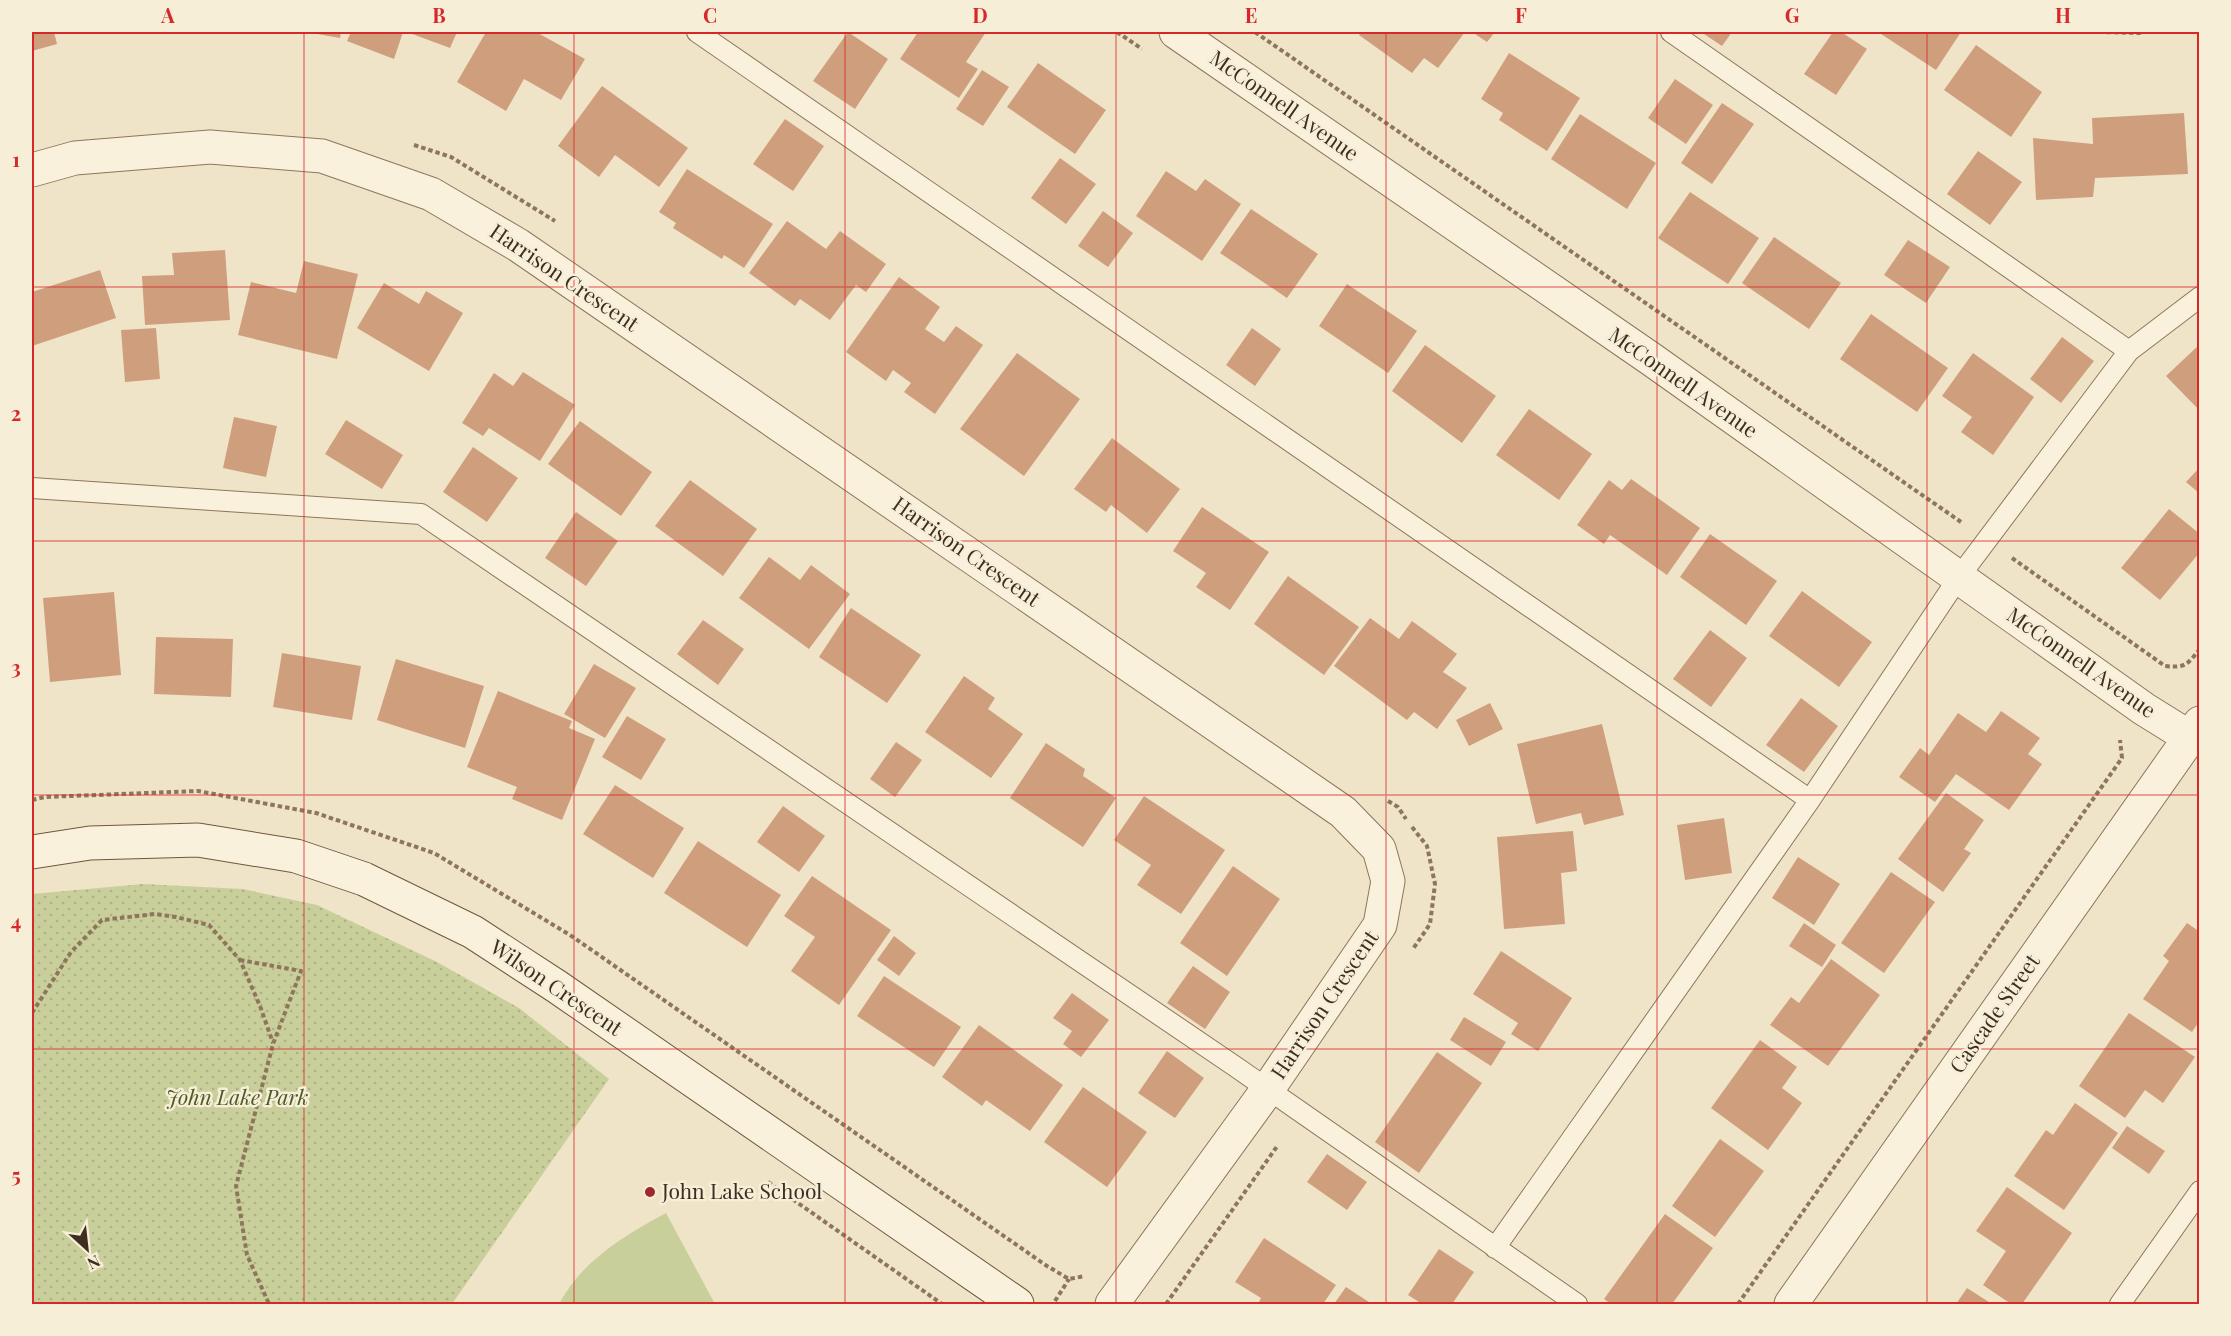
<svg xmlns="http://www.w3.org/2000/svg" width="2231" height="1336" font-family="'Playfair Display',serif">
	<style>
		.green { fill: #c9cf9b }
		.park { fill: url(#park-dots) }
		.building { fill: #cf9f7d }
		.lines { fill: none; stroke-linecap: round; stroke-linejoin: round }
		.lane-casing { stroke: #8d765c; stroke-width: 22 }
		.street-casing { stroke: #8d765c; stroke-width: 35 }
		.secondary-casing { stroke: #6f573f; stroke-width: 35 }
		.path { stroke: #8d765c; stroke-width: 4; stroke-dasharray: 4.5 3; stroke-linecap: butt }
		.lane { stroke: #faf1dc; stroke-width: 20 }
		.street { stroke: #faf1dc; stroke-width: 33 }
		.secondary { stroke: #faf1dc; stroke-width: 33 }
		.grid { fill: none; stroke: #d62828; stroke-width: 1.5; stroke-opacity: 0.55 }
		.poi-dot { fill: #9e2a2b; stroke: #f7eed8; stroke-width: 2 }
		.labels { text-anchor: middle; stroke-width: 5; stroke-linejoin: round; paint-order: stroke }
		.street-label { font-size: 21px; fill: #3d2e20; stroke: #f7eed8 }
		.park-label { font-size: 21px; font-style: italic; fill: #4d5a26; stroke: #f7eed8 }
		.poi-label { font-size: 21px; fill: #3d2e20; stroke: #f7eed8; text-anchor: start }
		.neatline { fill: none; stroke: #d62828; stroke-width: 2 }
		.grid-label { font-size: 20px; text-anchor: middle; font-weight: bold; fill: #d62828 }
	</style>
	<defs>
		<pattern id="park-dots" width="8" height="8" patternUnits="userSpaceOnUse" patternTransform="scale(1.5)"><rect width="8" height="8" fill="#c9cf9b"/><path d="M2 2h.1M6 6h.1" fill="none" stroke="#aeb285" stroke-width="1.8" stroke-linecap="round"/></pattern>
	</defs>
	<rect width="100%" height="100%" fill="#f0e4c8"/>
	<!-- green -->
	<path class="green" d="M666,1213L715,1304H559C582,1261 623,1236 666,1213Z"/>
	<!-- park -->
	<path class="park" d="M143,884L243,889L317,905L437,962L519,1008L609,1079L452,1304H32V894Z"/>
	<!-- building -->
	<path class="building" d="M32,32H54L57,44L32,51Z
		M306,32H341L340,38Z
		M351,32H403L394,59L347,41Z
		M407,32H457L450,48Z
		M486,32H536L585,59L561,100L524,79L506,111L457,82Z
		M848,32L888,59L855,109L813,81Z
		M918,32H986L966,62L978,69L959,98L900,59Z
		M1361,32H1465L1438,68L1424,58L1412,73L1359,35Z
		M1472,32H1495L1487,42Z
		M1701,32H1732L1722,46Z
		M1833,32H1841L1867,49L1836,95L1804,74Z
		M1878,32H1961L1936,70Z
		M1976,45L2042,92L2011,137L1944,90Z
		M1509,53L1580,98L1547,151L1499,120L1503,113L1481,99Z
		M1038,63L1106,110L1075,154L1007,107Z
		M982,70L1009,87L983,126L956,109Z
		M1675,79L1713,105L1686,144L1648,118Z
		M602,86L688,148L659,187L615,155L599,177L558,146Z
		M1722,103L1754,124L1712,184L1681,163Z
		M2184,113L2188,174L2095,178L2093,197L2036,200L2033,138L2093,144L2092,118Z
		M1580,114L1656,163L1627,209L1551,159Z
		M785,119L824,146L793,191L753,164Z
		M1978,151L2022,182L1990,225L1947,194Z
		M1060,158L1096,184L1066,224L1031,198Z
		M687,169L773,224L744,268L724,255L722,259L673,228L676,223L659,212Z
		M1166,171L1196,191L1205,179L1241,204L1202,261L1136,216Z
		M1690,192L1759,238L1728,284L1658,238Z
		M1251,209L1318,254L1287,298L1220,253Z
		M1103,211L1133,233L1108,267L1078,246Z
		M787,221L826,249L840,231L886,264L866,292L856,285L830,320L800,299L795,306L749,273Z
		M1774,237L1841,283L1809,329L1742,283Z
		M1908,240L1950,267L1926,303L1884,275Z
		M225,250L230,320L145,325L142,276L174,275L172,253Z
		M304,261L358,274L337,359L238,335L251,282L296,293Z
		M100,270L116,318L32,346V292Z
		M899,277L940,307L925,329L944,342L956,326L983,345L935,414L904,392L911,383L893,370L886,381L846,352Z
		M384,283L419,304L426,291L463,313L429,371L357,328Z
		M1347,284L1417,331L1388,373L1319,326Z
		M1871,314L1948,368L1917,412L1840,359Z
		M156,328L160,379L125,382L121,330Z
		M1252,328L1281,349L1255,386L1226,365Z
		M2062,337L2094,361L2061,403L2030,379Z
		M2200,344V411L2166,376Z
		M1425,345L1496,396L1462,443L1392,391Z
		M1017,353L1080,399L1024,476L960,429Z
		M1973,353L2034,397L1993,455L1961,432L1972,417L1942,396Z
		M523,372L575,405L540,461L489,428L483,436L462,423L494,373L513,386Z
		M1529,409L1592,454L1559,500L1496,455Z
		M234,417L277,426L266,477L223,468Z
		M346,420L403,455L382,489L325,454Z
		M580,421L652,472L621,516L548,464Z
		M1112,438L1180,489L1147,533L1111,505L1106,512L1074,489Z
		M473,447L518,478L487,522L443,492Z
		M2200,467V494L2186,482Z
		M1631,479L1700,528L1667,575L1610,535L1604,544L1577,525L1609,480L1622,490Z
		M690,480L757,529L723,576L655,526Z
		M1202,507L1269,552L1230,610L1196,587L1206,573L1173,551Z
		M2169,509L2200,534V552L2160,600L2121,568Z
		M576,512L618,541L586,586L545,558Z
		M1710,534L1777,581L1746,625L1680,577Z
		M769,557L800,580L811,565L850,594L809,649L739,598Z
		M1288,576L1359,627L1324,675L1254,624Z
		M1802,591L1872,642L1839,687L1769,636Z
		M114,592L121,675L50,682L43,598Z
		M851,608L921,655L887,703L819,657Z
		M1370,618L1399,639L1412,621L1457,654L1443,672L1467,688L1437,729L1414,712L1407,720L1334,666Z
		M703,620L744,649L718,685L677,654Z
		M1710,630L1747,658L1711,707L1673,679Z
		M156,637L233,639L231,697L154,694Z
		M282,653L361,666L352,720L273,707Z
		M396,659L484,686L465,748L377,720Z
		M594,664L636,688L605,738L564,714Z
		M964,676L995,698L988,709L1023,734L991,778L925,732Z
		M498,691L572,721L569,728L595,739L562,820L512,799L517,787L467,767Z
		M1801,698L1838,726L1804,772L1766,745Z
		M1490,703L1503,729L1469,746L1456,720Z
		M2001,711L2040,738L2028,754L2042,764L2009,810L1956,774L1935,802L1899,777L1920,748L1929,755L1958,713L1986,732Z
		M627,716L666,739L641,780L602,757Z
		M1602,724L1624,815L1584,825L1581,813L1536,824L1517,744Z
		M896,742L922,760L895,797L870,779Z
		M1046,743L1085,769L1083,776L1116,798L1083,847L1010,798Z
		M615,785L684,828L653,878L583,834Z
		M1946,793L1984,820L1964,849L1971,853L1943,892L1898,859Z
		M1144,796L1225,850L1181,914L1137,885L1151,865L1114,840Z
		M783,806L825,836L799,872L757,842Z
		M1724,818L1732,873L1685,880L1677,825Z
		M1573,831L1577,871L1561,873L1565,924L1504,929L1497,837Z
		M698,841L781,895L747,947L664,893Z
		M1798,857L1840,884L1814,925L1772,898Z
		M1233,866L1280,899L1227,976L1180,943Z
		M1891,872L1935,902L1884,973L1841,943Z
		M812,876L891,930L839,1005L791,971L815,937L784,916Z
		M1804,923L1836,945L1822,967L1789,946Z
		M2187,923L2200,932V1020L2192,1032L2143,999L2169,961L2163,956Z
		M894,936L916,953L899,976L877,960Z
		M1501,951L1572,998L1538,1051L1511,1034L1518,1023L1473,994Z
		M1831,959L1880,995L1828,1066L1770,1025L1791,997L1799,1003Z
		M1193,966L1230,992L1205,1029L1167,1003Z
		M884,976L961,1027L934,1067L857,1016Z
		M1072,993L1109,1020L1081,1057L1063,1044L1072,1031L1053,1018Z
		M2129,1013L2195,1057L2163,1103L2145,1090L2125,1118L2079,1086Z
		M1464,1017L1506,1042L1491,1066L1450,1040Z
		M979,1025L1063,1085L1030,1131L986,1100L982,1106L942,1077Z
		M1760,1040L1797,1067L1782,1088L1802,1103L1768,1150L1711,1108Z
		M1167,1051L1204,1078L1175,1118L1138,1093Z
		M1437,1052L1482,1083L1419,1173L1375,1142Z
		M1083,1087L1147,1132L1107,1187L1044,1142Z
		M2075,1103L2118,1133L2064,1210L2014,1176L2046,1130L2053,1135Z
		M2127,1126L2165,1151L2149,1174L2112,1148Z
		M1720,1139L1764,1171L1715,1237L1672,1206Z
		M1327,1154L1367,1182L1347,1210L1307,1182Z
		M2007,1187L2072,1233L2022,1304H2011L1983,1285L2006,1251L1976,1231Z
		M1665,1214L1713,1248L1672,1304H1611L1604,1299Z
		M1264,1238L1336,1285L1323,1304H1258L1261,1298L1235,1282Z
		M1439,1249L1474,1272L1452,1304H1422L1408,1295Z
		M1346,1287L1372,1304H1334Z
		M1967,1288L1992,1304H1956Z"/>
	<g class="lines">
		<defs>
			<path id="lane" d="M697,32L1810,800
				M1671,32L2129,351
				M32,488L421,514L1236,1067L1577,1304
				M1495,1248L1810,800L1959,577L2129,351L2200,297
				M2120,1304L2200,1191"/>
			<path id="street" d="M1176,32L1651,359L2144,709L2189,737
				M32,170L75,158L210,147L322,156L431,194L518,245L1343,812L1379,849L1388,881L1380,925L1268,1089L1112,1304
				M1791,1304L2200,723"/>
			<path id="secondary" d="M32,852L90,843L198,840L296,856L364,879L473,932L556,986L1017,1304"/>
		</defs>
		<!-- lane casing -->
		<use href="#lane" class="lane-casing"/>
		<!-- street casing -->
		<use href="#street" class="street-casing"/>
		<!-- secondary casing -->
		<use href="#secondary" class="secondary-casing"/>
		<!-- path -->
		<path class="path" d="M1117,32L1142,49
			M1255,32L1961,522
			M2099,32L2139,33L2143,32
			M414,145L451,157L555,221
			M2012,558L2165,666C2185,668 2187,665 2200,649
			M32,800L45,797L198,791L316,813L434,853L570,935L1047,1266L1069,1279L1085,1276
			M1388,801L1398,807L1406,819
			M1412,827L1427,846L1435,884L1430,924L1413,949
			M240,960L301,971L273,1044L236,1186L247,1255L269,1304
			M32,1013L71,952L102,920L155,914L176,917L209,925L240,960L260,1006L273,1043
			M768,1182L942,1304
			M1055,1301L1069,1279
			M1166,1304L1278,1145
			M1738,1304L2122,758L2120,740"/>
		<!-- lane -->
		<use href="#lane" class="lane"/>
		<!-- street -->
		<use href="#street" class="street"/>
		<!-- secondary -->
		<use href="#secondary" class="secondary"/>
	</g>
	<!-- grid -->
	<path class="grid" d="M304,32V1304M574,32V1304M845,32V1304M1116,32V1304M1386,32V1304M1657,32V1304M1927,32V1304M32,287H2200M32,541H2200M32,795H2200M32,1049H2200"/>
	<!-- markers -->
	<circle class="poi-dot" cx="650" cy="1192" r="6"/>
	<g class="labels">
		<!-- street labels -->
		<g class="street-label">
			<text transform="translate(1284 106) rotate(35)" y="7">McConnell Avenue</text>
			<text transform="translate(564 278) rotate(34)" y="7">Harrison Crescent</text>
			<text transform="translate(1683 383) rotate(35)" y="7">McConnell Avenue</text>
			<text transform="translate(966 552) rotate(35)" y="7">Harrison Crescent</text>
			<text transform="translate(2081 663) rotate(35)" y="7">McConnell Avenue</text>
			<text transform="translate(556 988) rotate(34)" y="7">Wilson Crescent</text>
			<text transform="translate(1325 1005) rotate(-56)" y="7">Harrison Crescent</text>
			<text transform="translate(1995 1014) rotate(-55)" y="7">Cascade Street</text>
		</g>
		<!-- park labels -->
		<g class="park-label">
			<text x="237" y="1105">John Lake Park</text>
		</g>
		<!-- poi labels -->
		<g class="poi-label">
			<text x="662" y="1199">John Lake School</text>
		</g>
	</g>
	<!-- border -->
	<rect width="2231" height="1336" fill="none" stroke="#f7eed8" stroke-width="66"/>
	<!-- north arrow -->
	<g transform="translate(87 1249) rotate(153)" stroke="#f7eed8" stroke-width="4.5" paint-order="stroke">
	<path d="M0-4.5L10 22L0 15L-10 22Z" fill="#3d2e20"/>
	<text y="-9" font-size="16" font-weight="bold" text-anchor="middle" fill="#3d2e20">N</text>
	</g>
	<rect x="33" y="33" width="2165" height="1270" class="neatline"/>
	<g class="grid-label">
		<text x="168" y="23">A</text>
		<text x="439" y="23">B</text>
		<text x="710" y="23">C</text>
		<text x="980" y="23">D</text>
		<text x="1251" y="23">E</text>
		<text x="1521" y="23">F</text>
		<text x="1792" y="23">G</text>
		<text x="2063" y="23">H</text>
		<text x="16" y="167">1</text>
		<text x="16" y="421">2</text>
		<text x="16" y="675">3</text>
		<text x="16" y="929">4</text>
		<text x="16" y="1183">5</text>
	</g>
</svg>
